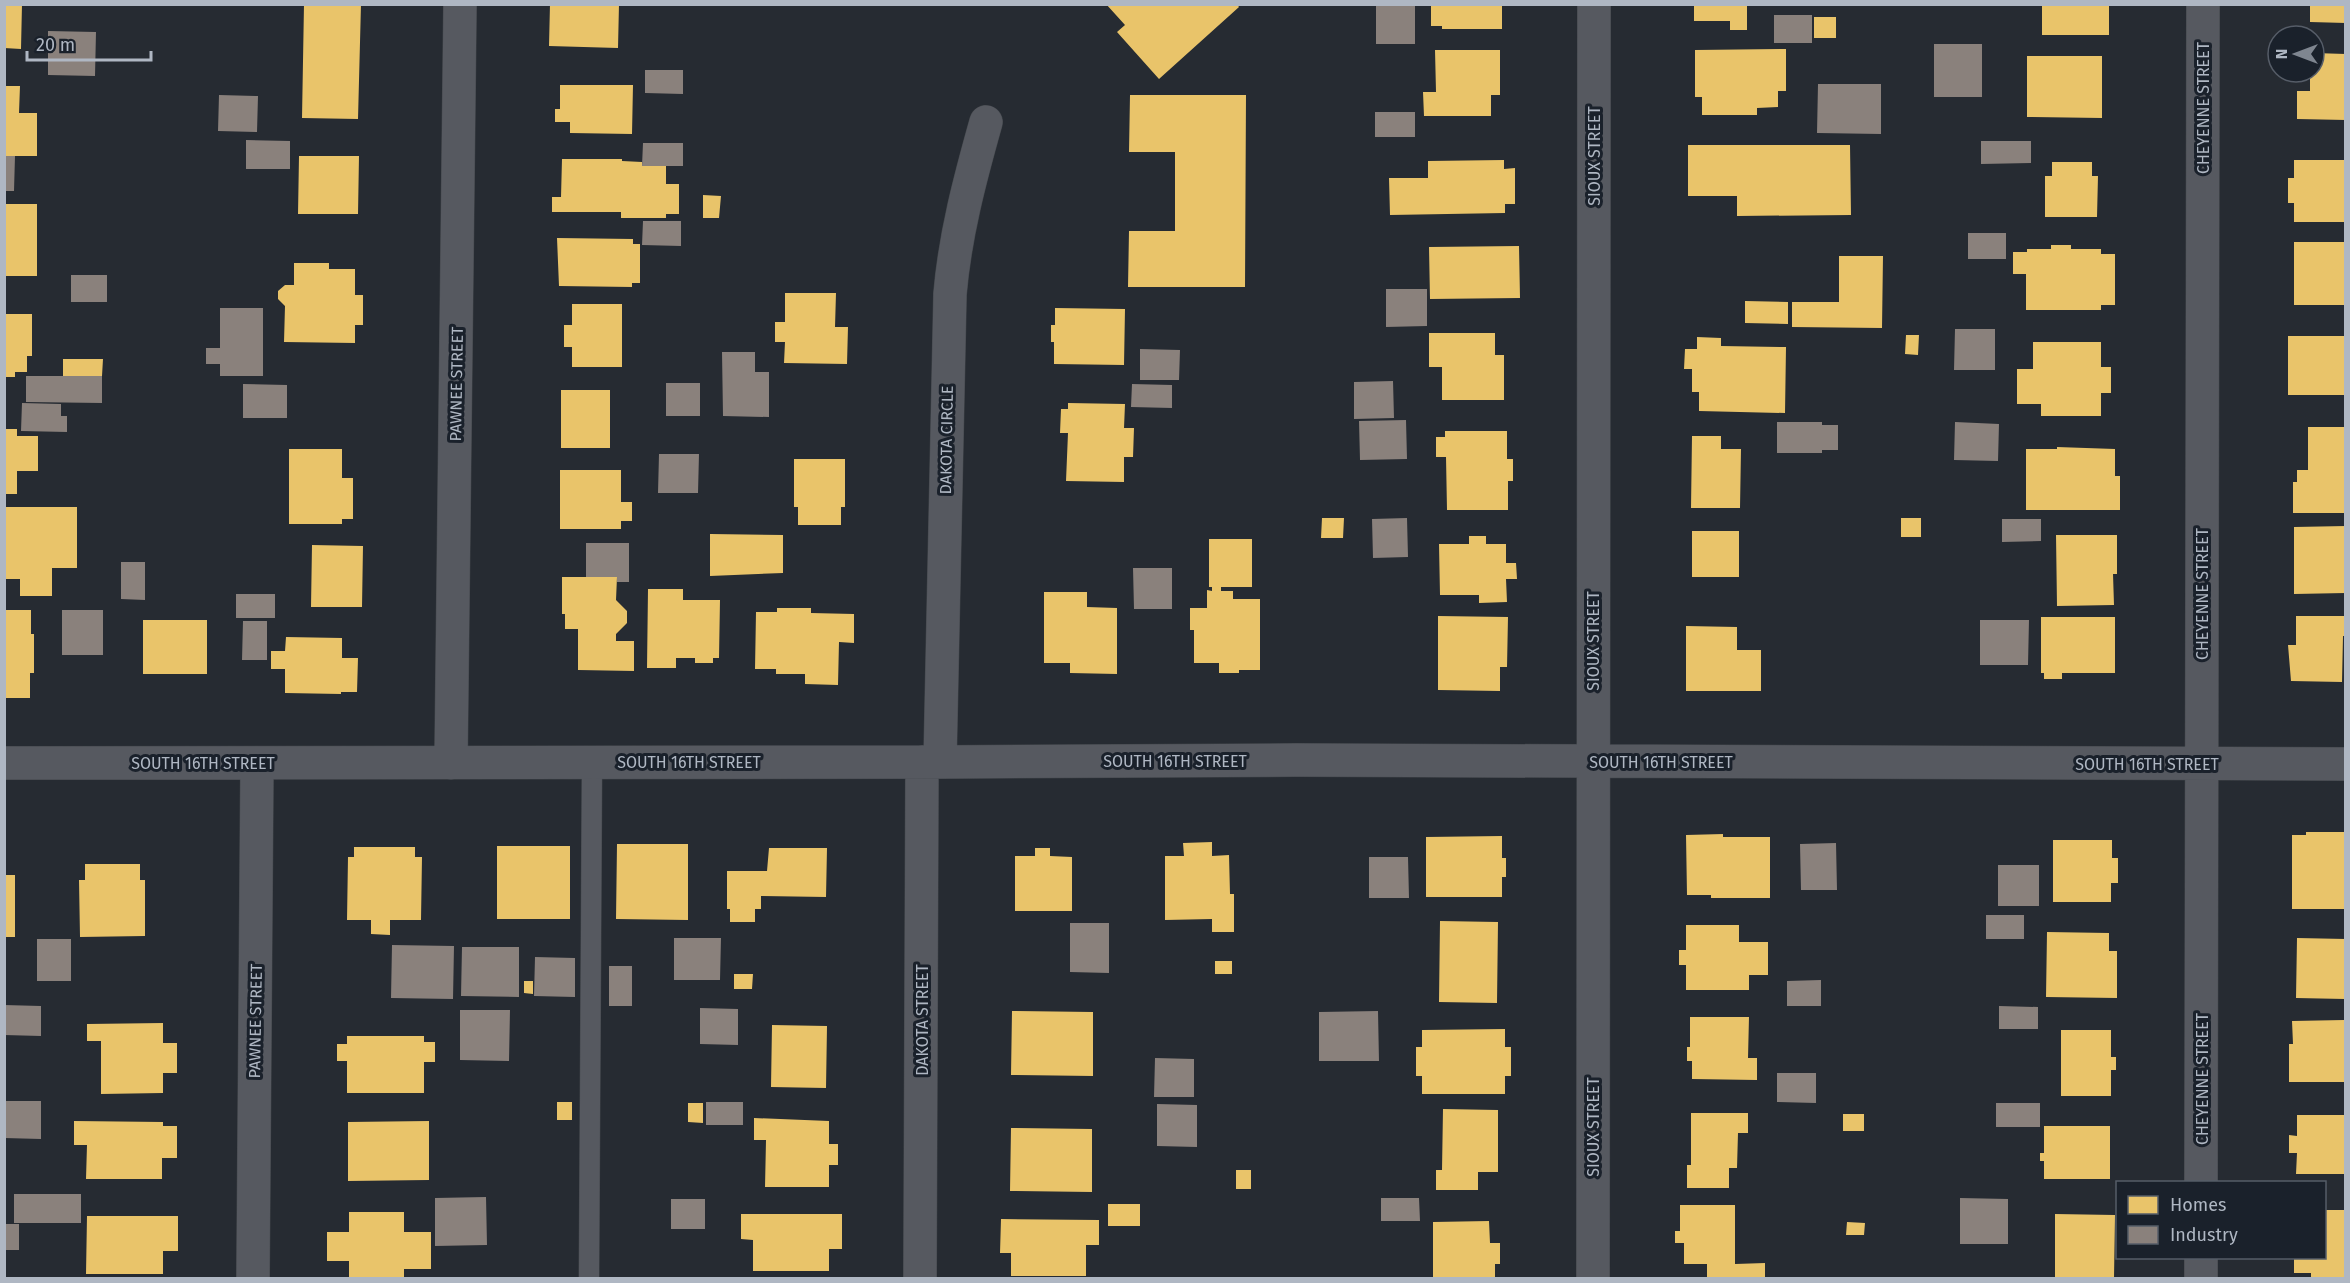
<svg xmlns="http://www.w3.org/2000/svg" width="2350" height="1283" font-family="'Fira Sans',sans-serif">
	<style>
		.homes { fill: #e9c46a }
		.industry { fill: #8a817c }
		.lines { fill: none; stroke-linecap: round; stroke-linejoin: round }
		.service-casing { stroke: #42464b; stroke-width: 21 }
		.minor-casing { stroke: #42464b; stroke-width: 34 }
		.service { stroke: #565960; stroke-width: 20 }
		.minor { stroke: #565960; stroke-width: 33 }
		.labels { text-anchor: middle; stroke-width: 6; stroke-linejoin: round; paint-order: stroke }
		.street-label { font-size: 16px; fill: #afb7c3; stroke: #1a212b }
	</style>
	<rect width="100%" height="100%" fill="#262b32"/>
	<!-- homes -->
	<path class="homes" d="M4,4H22L21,49L4,48Z
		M304,4H361L358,119L302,118Z
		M550,4H619L618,48L549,46Z
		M1106,4H1237L1239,7L1159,79L1117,32L1125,25Z
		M1443,4H1502V29H1442V26H1431V6H1443Z
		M1694,4H1747V30H1730V21H1694Z
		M2042,4H2109V35H2042Z
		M2310,4H2346V23L2310,22Z
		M1814,17H1836V38H1814Z
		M1786,49V91H1778V107L1757,108V115H1702V97H1695V50Z
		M1435,50H1500V95H1491V116H1424L1423,92H1436Z
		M2314,53L2346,54V120L2297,119V91H2310V72H2314Z
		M2027,56H2102V118L2027,117Z
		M560,85H633L632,134L570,133V122H555V109H560Z
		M4,86H20L19,113H37V156H4Z
		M1130,95H1246L1245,287H1128L1129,231H1175V152H1129Z
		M1688,145H1850L1851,215L1737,216V196H1688Z
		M299,156H359L358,214H298Z
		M562,159H622V161L642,162V166H666V184H679V214H666V218H621V212H552V197H561Z
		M1504,160V169L1515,168V204H1505V213L1390,215L1389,178H1428V161Z
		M2294,160H2346V222H2294V203H2288V178H2294Z
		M2052,162H2092V176H2098L2097,217H2045V176H2052Z
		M703,195L721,196L719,218H703Z
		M4,204H37V276H4Z
		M557,238L633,239V244H640V283H632V287L559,286Z
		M2294,242H2344L2346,305H2294Z
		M2051,245H2071V249H2101V254H2115V305H2101V310H2026V274H2013V252H2027V249H2051Z
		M1519,246L1520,298L1430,299L1429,247Z
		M1839,256H1883L1882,328L1792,327V302H1839Z
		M294,263H329V269H355V295H363V325H355V343L284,342L285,306L278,299V291L285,285H294Z
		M785,293H836L835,327H848L847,364L784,363L785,342H775V322H785Z
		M1745,301L1788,302V324L1745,323Z
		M572,304H622V367H572V347H564V325H572Z
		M1055,308L1125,309L1124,365L1054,364V342H1051V325H1055Z
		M4,314H32V356H27V372H15V377H4Z
		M1429,333H1495V355H1504V400H1442V367H1429Z
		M1906,335H1919L1918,355L1905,354Z
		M2288,336H2346V395H2288Z
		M1697,337L1721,338V346L1786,347L1785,413L1699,411V392H1692V369H1684L1685,349H1697Z
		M2033,342H2101V367H2111V393H2101V416H2041V404H2017V369H2033Z
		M63,359H103L102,376H63Z
		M561,390H610V448H561Z
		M1068,403L1125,404L1124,428H1134L1133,457H1124V482L1066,481L1068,433H1060L1061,409H1068Z
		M2308,427H2346V513H2293V482H2297V470H2308Z
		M4,429H17V436H38V471H17V494H4Z
		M1445,431H1507V459H1513V481H1508V510H1447L1446,457H1436V437H1445Z
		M1692,436H1721V449H1741L1740,508H1691Z
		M2057,447L2115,449V476H2120V510H2026V449H2057Z
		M289,449H342V478H353V519H342V524H289Z
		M794,459H845V507H841V525H798V507H794Z
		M560,470H621V502H632V521H621V529H560Z
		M4,507H77V568H52V596H20V579H4Z
		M1322,518H1344L1343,538H1321Z
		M1901,518H1921V537H1901Z
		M2346,526V593L2294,594V527Z
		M1692,531H1739V577H1692Z
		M710,534L783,535V573L710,576Z
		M2056,535H2117V574H2113L2114,605L2057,606Z
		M1469,536H1486V544H1506V563H1516L1517,579H1506L1507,602L1479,603V595H1440L1439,544H1469Z
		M1209,539H1252V587H1221V591H1233V599H1260V670H1239V673H1219V663H1194V630H1190V608H1207V590L1212,591V587H1209Z
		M312,545L363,546L362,607H311Z
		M562,577H617L616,600L627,611V623L616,634V641H634V671L578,670V629H565V614H562Z
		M648,589H683V600H720L719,658H713V663H695V658H676V668H647Z
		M1044,592H1087V607L1117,608V674L1070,673V663H1044Z
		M777,608H811V613L854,614V643L839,642L838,685L805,684V674H776V669H755L756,612H777Z
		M4,610H31V634H34V673H30V698H4Z
		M1438,616L1508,617L1507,667H1500V691L1438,690Z
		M2296,616H2346V636H2343L2342,682L2291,681L2288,645H2296Z
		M2041,617H2115V673H2062V679H2044V673H2041Z
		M143,620H207V674H143Z
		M1686,626L1737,627V650H1761V691H1686Z
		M286,637L342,638V658H358L357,692H341V694L285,693V669H271V651H285Z
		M2306,832H2346V909H2292V835H2306Z
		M1723,834V837H1770V898H1711V895H1687L1686,835Z
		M1502,836V858H1506V877H1502V897H1426V837Z
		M2053,840H2112V858H2118V883H2111V902H2053Z
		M1212,842V856L1229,855L1230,894H1234V932H1212V919L1165,920V856H1184L1183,843Z
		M617,844H688V920L616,919Z
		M497,846H570V919H497Z
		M354,847H415V857H422L421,920H390V935L371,934V920H347L348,857H354Z
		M769,848H827L826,897L761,896V909H755V922H730V909H727V871H767Z
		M1035,848H1050V856L1072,857V911H1015V856H1035Z
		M85,864H140V880H145V936L80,937L79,880H85Z
		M4,875H15V937H4Z
		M1440,921L1498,922L1497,1003L1439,1002Z
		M1686,925H1739V942H1768V975H1749V990H1686V965H1679V950H1686Z
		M2047,932L2109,933V951H2117V998L2046,997Z
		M2297,938L2346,939L2345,999L2296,998Z
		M1215,961H1232V974H1215Z
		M734,974H753L752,989H734Z
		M524,981H533V994L524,993Z
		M1012,1011L1093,1012V1076L1011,1075Z
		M1690,1017H1749L1748,1058H1757V1080L1692,1079V1061H1687V1047H1690Z
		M2344,1020V1082H2289V1044H2293L2292,1021Z
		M163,1023V1043H177V1073H163V1093L101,1094V1041H87V1024Z
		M772,1025L827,1026L826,1088L771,1087Z
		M1505,1029V1047H1511V1076H1505V1094H1422V1076H1416V1047H1422V1030Z
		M2061,1030H2111V1057H2116V1070H2111V1096H2061Z
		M347,1036H424V1042H435V1062H424V1093H347V1061H337V1044H347Z
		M557,1102H572V1120H557Z
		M688,1103H703V1123L688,1122Z
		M1443,1109L1498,1110V1172H1478V1190H1436V1170H1442Z
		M1691,1113H1748V1133H1738L1737,1168H1729V1188H1687V1165H1691Z
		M1843,1114H1864V1131H1843Z
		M2297,1115H2346V1174H2296L2297,1153H2289V1135L2297,1136Z
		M754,1118L829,1121V1144H838V1165H829V1187H765L766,1140H754Z
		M74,1121L163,1122V1126H177V1158H162V1179H86L87,1145H74Z
		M429,1121V1180L348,1181V1122Z
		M2044,1126H2110V1179H2044V1161H2040V1153H2044Z
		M1011,1128L1092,1129V1192L1010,1191Z
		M1236,1170H1251V1189H1236Z
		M1108,1204H1140V1226H1108Z
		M1680,1205H1735V1264L1765,1263V1278H1707V1264H1684V1243H1675V1231H1680Z
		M2324,1210H2346V1278H2311V1273H2294V1258H2324Z
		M349,1212H404V1232H431V1269H404V1278H349V1261H327V1232H349Z
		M741,1214H842V1249H829V1271H753V1240L741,1239Z
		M2055,1214L2115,1215L2114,1278H2055Z
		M87,1216H178V1251H163V1274H86Z
		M1001,1219L1099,1220V1245H1086V1276H1011V1253H1000Z
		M1489,1221L1490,1243H1500V1264H1495V1278H1433V1222Z
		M1847,1222L1865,1223L1864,1235H1846Z"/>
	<!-- industry -->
	<path class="industry" d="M1376,5H1415V44H1376Z
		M1774,15H1812V43H1774Z
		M48,31L96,32L95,76L48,75Z
		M1934,44H1982V97H1934Z
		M645,70H683V94L645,93Z
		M1818,84H1881V134L1817,133Z
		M219,95L258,96L257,132L218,131Z
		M1375,112H1415V137H1375Z
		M246,140L290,141V169H246Z
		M1981,141H2031V163L1981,164Z
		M643,143H683V166H642Z
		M4,156H15L14,191H4Z
		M643,221H681V246L642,245Z
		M1968,233H2006V259H1968Z
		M71,275H107V302H71Z
		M1386,289H1427V326L1386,327Z
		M220,308H263V376H220V364H206V348H220Z
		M1955,329H1995V370H1954Z
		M1140,349L1180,350L1179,380H1140Z
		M722,352H755V372H769V417L723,416Z
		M26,376H102V403L26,402Z
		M1393,381L1394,418L1354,419V382Z
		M666,383H700V416H666Z
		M243,384L287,385V418H243Z
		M1132,384L1172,385V408L1131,407Z
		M22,403L61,404V416H67V432L21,431Z
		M1406,420L1407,459L1360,460L1359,421Z
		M1777,422H1822V425H1838V450H1822V453H1777Z
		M1955,422L1999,424L1998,461L1954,460Z
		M659,454H699L698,493H658Z
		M1407,518L1408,557L1373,558L1372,519Z
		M2002,519H2041V541L2002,542Z
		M586,543H629V582H617V577H586Z
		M121,562H145V600L121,599Z
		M1133,568H1172V609H1134Z
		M236,594H275V618H236Z
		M62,610H103V655H62Z
		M1980,620H2029L2028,665H1980Z
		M243,621H267V660H242Z
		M1836,843L1837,890H1801L1800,844Z
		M1369,857H1408L1409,898H1369Z
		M1998,865H2039V906H1998Z
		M1986,915H2024V939H1986Z
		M1070,923H1109V973L1070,972Z
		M674,938H721L720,980H674Z
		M37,939H71V981H37Z
		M392,945L454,946L453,999L391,998Z
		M462,947H519V997L461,996Z
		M535,957L575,958V997L534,996Z
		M609,966H632V1006H609Z
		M1821,980V1006H1787V981Z
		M4,1005L41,1006V1036L4,1035Z
		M1999,1006L2038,1007V1029H1999Z
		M700,1008L738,1009V1045L700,1044Z
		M460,1010H510L509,1061L460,1060Z
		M1378,1011L1379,1061H1319V1012Z
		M1155,1058L1194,1059V1097H1154Z
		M1777,1073H1816V1103L1777,1102Z
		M4,1101H41V1139L4,1138Z
		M706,1102H743V1125H706Z
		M1996,1103H2040V1127H1996Z
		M1157,1104L1197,1105V1147L1157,1146Z
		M14,1194H81V1223H14Z
		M486,1197L487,1245L435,1246V1198Z
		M1381,1198H1419L1420,1221H1381Z
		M1960,1198L2008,1199V1244H1960Z
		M671,1199H705V1229H671Z
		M4,1224H19V1250H4Z"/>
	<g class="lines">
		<defs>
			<path id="service" d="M589,1278L592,762"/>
			<path id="minor" d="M940,762L950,294C955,235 970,179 986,122
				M4,763L940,762L1296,760L2346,764
				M451,763L460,4
				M2201,1182L2203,4
				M253,1278L257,763
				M920,1278L922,762
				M1593,1278L1594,4
				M2201,1278V1258"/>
		</defs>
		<!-- service casing -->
		<use href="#service" class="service-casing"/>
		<!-- minor casing -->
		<use href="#minor" class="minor-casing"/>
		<!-- service -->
		<use href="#service" class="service"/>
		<!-- minor -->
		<use href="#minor" class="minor"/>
	</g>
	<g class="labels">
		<!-- street labels -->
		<g class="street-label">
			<text transform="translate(2203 108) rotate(-90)" y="6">CHEYENNE STREET</text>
			<text transform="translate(1594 156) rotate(-90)" y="6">SIOUX STREET</text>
			<text transform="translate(456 384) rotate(-89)" y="6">PAWNEE STREET</text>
			<text transform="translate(946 440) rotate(-89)" y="6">DAKOTA CIRCLE</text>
			<text transform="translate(2202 594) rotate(-90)" y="6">CHEYENNE STREET</text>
			<text transform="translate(1593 641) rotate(-90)" y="6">SIOUX STREET</text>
			<text x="1175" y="767">SOUTH 16TH STREET</text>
			<text x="689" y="768">SOUTH 16TH STREET</text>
			<text x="1661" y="768">SOUTH 16TH STREET</text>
			<text x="203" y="769">SOUTH 16TH STREET</text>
			<text x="2147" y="770">SOUTH 16TH STREET</text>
			<text transform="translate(922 1020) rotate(-90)" y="6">DAKOTA STREET</text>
			<text transform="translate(255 1021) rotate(-89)" y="6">PAWNEE STREET</text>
			<text transform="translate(2202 1079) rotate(-90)" y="6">CHEYENNE STREET</text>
			<text transform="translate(1593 1127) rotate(-90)" y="6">SIOUX STREET</text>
		</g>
	</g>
	<!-- border -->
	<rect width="2350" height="1283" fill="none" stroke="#afb7c3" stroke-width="12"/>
	<!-- legend -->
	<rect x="2116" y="1181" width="210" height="78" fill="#1a212b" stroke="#565d68" stroke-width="1.5"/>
	<rect x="2128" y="1196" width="30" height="18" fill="#e9c46a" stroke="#565d68" stroke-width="1.5"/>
	<text x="2170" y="1211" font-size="18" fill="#afb7c3">Homes</text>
	<rect x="2128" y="1226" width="30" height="18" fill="#8a817c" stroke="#565d68" stroke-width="1.5"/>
	<text x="2170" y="1241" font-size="18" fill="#afb7c3">Industry</text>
	<!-- north arrow -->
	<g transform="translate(2296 54) rotate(270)"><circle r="28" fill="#1a212b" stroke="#565d68" stroke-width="1.5"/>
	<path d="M0-4.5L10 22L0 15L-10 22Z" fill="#7f8690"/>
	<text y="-9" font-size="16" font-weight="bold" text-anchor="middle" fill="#afb7c3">N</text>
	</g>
	<!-- scale -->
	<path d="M27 51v9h124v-9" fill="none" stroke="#afb7c3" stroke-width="3"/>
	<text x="36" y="51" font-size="18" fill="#afb7c3" stroke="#1a212b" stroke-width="4.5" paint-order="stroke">20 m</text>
</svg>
